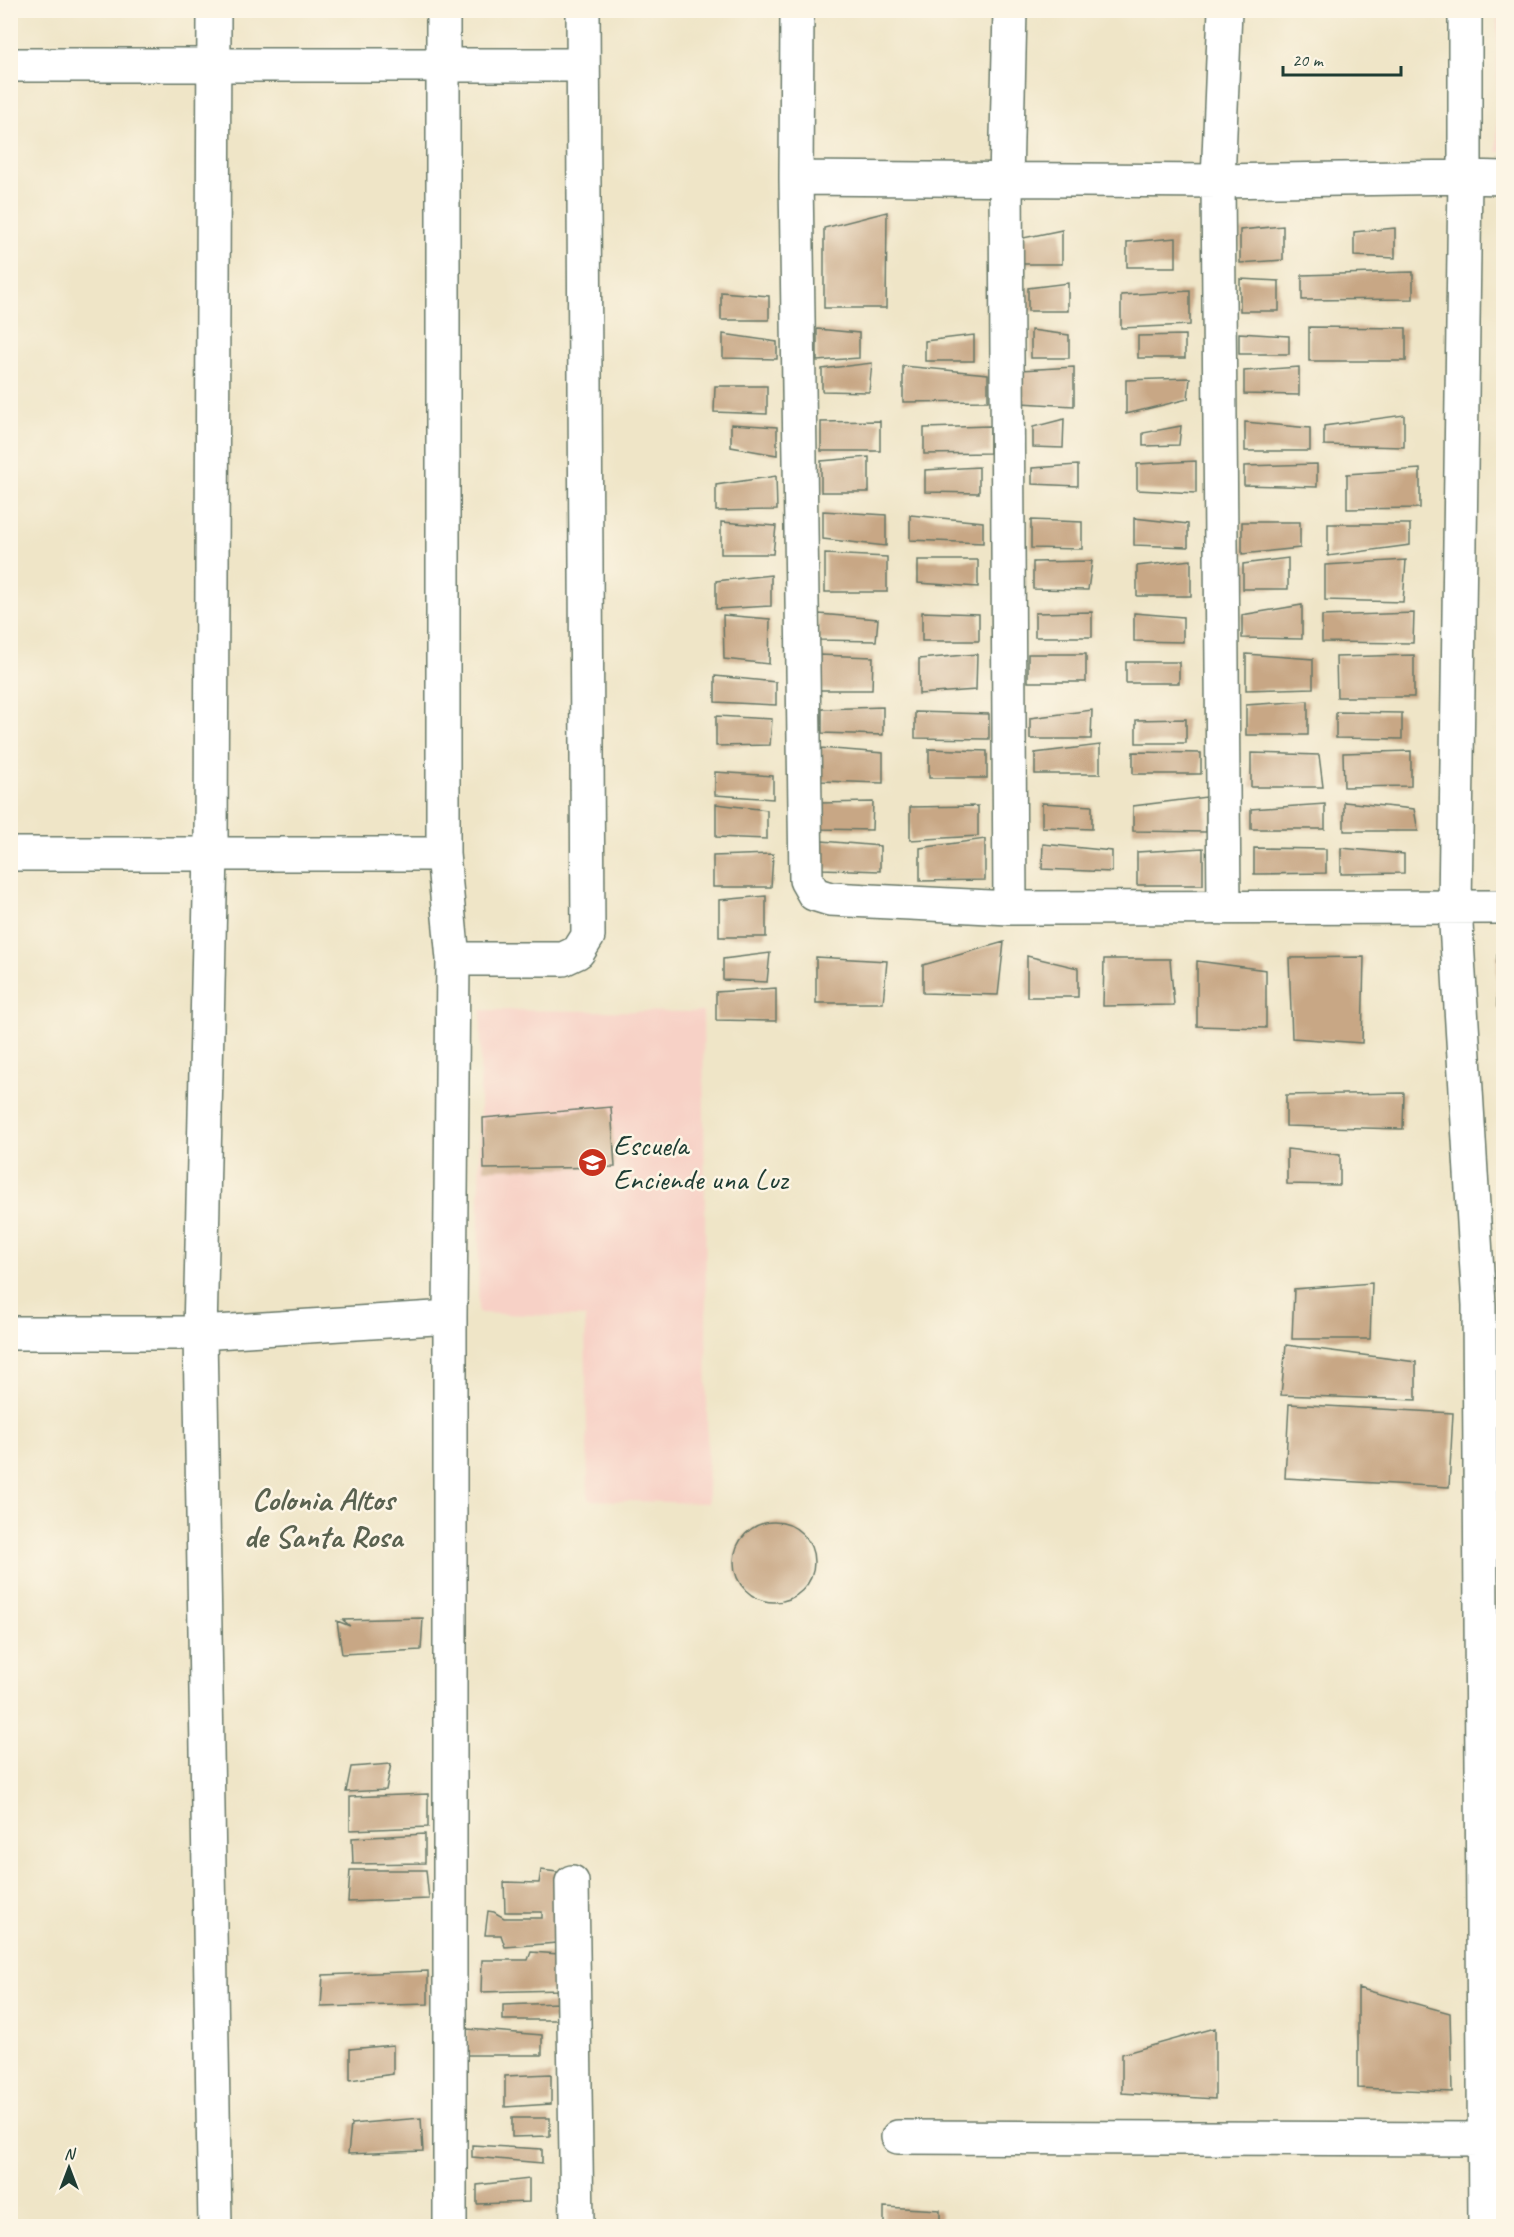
<svg xmlns="http://www.w3.org/2000/svg" width="1514" height="2237" font-family="Caveat,sans-serif">
	<style>
		.built { fill: #f7d1c6 }
		.building { fill: #c8a785 }
		.lines { fill: none; stroke-linecap: round; stroke-linejoin: round }
		.minor-casing { stroke: #687867; stroke-width: 36 }
		.minor { stroke: #fff; stroke-width: 33 }
		.labels { text-anchor: middle; stroke-width: 5; stroke-linejoin: round; paint-order: stroke }
		.poi-label { font-size: 30px; fill: #1f3d34; stroke: #fcf5e5; text-anchor: start }
		.neighbourhood-label { font-size: 32px; font-weight: bold; fill: #5a6250; stroke: #fcf5e5 }
	</style>
	<rect width="100%" height="100%" fill="#fcf5e5"/>
	<filter id="ink" filterUnits="userSpaceOnUse"><feTurbulence type="fractalNoise" baseFrequency=".0167" numOctaves="2"/><feDisplacementMap in="SourceGraphic" scale="12" xChannelSelector="R" yChannelSelector="G"/><feConvolveMatrix kernelMatrix="1 2 1 2 8 2 1 2 1" color-interpolation-filters="sRGB"/></filter>
	<filter id="wash" filterUnits="userSpaceOnUse"><feTurbulence type="fractalNoise" baseFrequency=".008" numOctaves="4" result="noise"/><feDisplacementMap in="SourceGraphic" scale="24" xChannelSelector="R" yChannelSelector="G"/><feGaussianBlur stdDeviation="1.35" result="paint"/><feColorMatrix in="noise" values="0 0 0 0 0 0 0 0 0 0 0 0 0 0 0 0 0 1.4 0 .05"/><feComposite in="paint" operator="in"/></filter>
	<g filter="url(#wash)">
		<rect width="100%" height="100%" fill="#efe5c7"/>
		<!-- built -->
		<path class="built" d="M1503,10L1504,152H1497V11Z
			M481,1010L703,1012L708,1503L588,1500L585,1317L478,1313Z"/>
		<g id="blocks">
			<!-- building -->
			<path class="building" d="M887,212L886,308H824V228Z
				M1283,226V260L1240,263V230Z
				M1395,228V258L1354,256V232Z
				M1062,230V264H1023V238Z
				M1176,238V267H1127V242Z
				M1413,272V299L1302,300V275Z
				M1240,279L1279,281V311H1240Z
				M1068,283V311H1028V288Z
				M1190,291V325L1121,328V295Z
				M721,292L769,296V320H721Z
				M1309,327L1406,328V361H1309Z
				M817,329L859,333V358L817,361Z
				M1031,330L1069,335V358H1031Z
				M1239,333L1289,336V354H1239Z
				M723,334L777,342V359L723,358Z
				M974,335V361H925V341Z
				M1185,335V358H1138V336Z
				M872,363L869,392L822,391V369Z
				M903,366L988,374V401L903,402Z
				M1074,367V406L1021,403V370Z
				M1299,367V395L1244,394V371Z
				M1190,378L1188,399L1126,414V380Z
				M715,386H767V414L714,412Z
				M1404,415V447L1324,445V426Z
				M1064,419L1063,448L1033,447V427Z
				M880,421V451H821V422Z
				M1245,422L1310,428V451H1245Z
				M731,424L777,427V455L731,447Z
				M990,426V453L924,454V428Z
				M1181,426L1179,445L1143,446V433Z
				M869,457V492H821V461Z
				M1196,461V493L1137,490V464Z
				M1317,464V487L1244,485V466Z
				M1078,465V486L1032,484V468Z
				M979,467V493L925,492V470Z
				M1420,469V508L1347,509V474Z
				M776,476L777,510L716,511V485Z
				M823,511L886,515V546L823,539Z
				M910,515L983,522V543L910,540Z
				M1134,518L1188,524V547L1134,545Z
				M1031,520L1082,522V549L1031,548Z
				M721,522L776,526L773,554H721Z
				M1242,522H1300V548L1242,554Z
				M1328,524H1410V545L1328,556Z
				M825,554L887,557V592H825Z
				M1288,558V589H1243V564Z
				M918,560H978V587L918,583Z
				M1191,560V596H1137V566Z
				M1406,560L1403,602L1325,600V565Z
				M1092,561L1088,590L1033,589V562Z
				M771,575V606L716,609V581Z
				M1302,605V639L1242,638V615Z
				M922,612L979,614V641H922Z
				M1092,612V637H1035V613Z
				M1134,613L1183,617V642L1134,641Z
				M1414,613L1413,643L1322,642V616Z
				M819,614L878,619L876,641L819,640Z
				M723,615L770,619L769,664L724,659Z
				M977,654L976,690L919,694V659Z
				M1028,654H1086V682H1028Z
				M1246,654L1313,659V688L1246,690Z
				M818,655L873,657L872,690H818Z
				M1414,655V697H1337L1336,657Z
				M1126,662H1179V683H1126Z
				M715,676L776,682V705L715,702Z
				M1308,701V735H1246V705Z
				M883,707V735L822,733V709Z
				M1092,710L1091,739H1030V718Z
				M915,712L989,714V739L915,738Z
				M1336,712L1402,713V739L1336,738Z
				M716,716L772,719L770,745L716,746Z
				M1186,719V743H1136V720Z
				M1100,745V774H1035V753Z
				M820,748L883,753V783L820,781Z
				M929,749L987,751V778H929Z
				M1411,751V786L1344,787L1343,753Z
				M1133,752L1201,753V774H1133Z
				M1251,753L1319,755L1323,787H1251Z
				M715,772L773,776V799L715,795Z
				M1206,797V832L1133,831V806Z
				M873,802L872,830L820,829V803Z
				M1344,802L1414,809L1418,831H1344Z
				M1042,803L1092,806V829L1042,827Z
				M716,804L767,810V839L716,837Z
				M1325,804V829H1251V809Z
				M978,806V836L910,840V807Z
				M985,839V880L920,881V848Z
				M822,841L880,846V871L822,869Z
				M1043,844L1112,851V872L1042,869Z
				M1203,848V885H1137V852Z
				M1254,848L1326,849V873L1254,874Z
				M1341,848L1404,854V873L1341,874Z
				M773,854L771,887H713V856Z
				M766,896V937H719V900Z
				M1004,942L998,995L923,993V965Z
				M770,953L767,982L723,980V959Z
				M1497,955H1504V1007H1497Z
				M1027,956L1078,968V997H1027Z
				M816,957L887,961L883,1003H816Z
				M1364,957L1362,1043L1292,1038L1289,958Z
				M1104,959H1170L1174,1005L1103,1006Z
				M1197,961L1266,970V1028L1197,1026Z
				M776,988V1021L716,1020V992Z
				M1404,1093L1403,1129L1286,1126V1095Z
				M611,1107L615,1167L484,1169L483,1118Z
				M1287,1149L1340,1155V1185L1287,1184Z
				M1372,1283L1370,1339H1292L1294,1289Z
				M1286,1345L1416,1362V1400L1281,1395Z
				M1289,1404L1453,1413L1449,1487L1285,1478Z
				M734 1562a40 40 0 1 1 80 0a40 40 0 1 1-80 0Z
				M423,1618L421,1650L342,1654L337,1621L350,1626L343,1620Z
				M391,1764L386,1790L346,1792L351,1767Z
				M428,1794V1827L350,1830V1797Z
				M425,1834V1863L353,1864L352,1838Z
				M350,1870H426L429,1899L348,1902Z
				M541,1870L557,1872V1943L505,1947L501,1935H485L488,1911L494,1912L504,1918H542V1912H505L504,1882L539,1883Z
				M531,1952L559,1954L560,1990L481,1992L482,1960H528Z
				M428,1971V2004L321,2007L323,1975Z
				M1358,1988L1450,2013L1452,2092L1358,2088Z
				M558,2003V2020H503V2005Z
				M1215,2028V2099L1122,2093V2054Z
				M467,2029L542,2035V2055H467Z
				M393,2045V2074L350,2080V2049Z
				M551,2074V2104L505,2107V2076Z
				M421,2118L423,2151L348,2154L351,2124Z
				M512,2118H550V2136L512,2137Z
				M472,2145L542,2149V2163L472,2157Z
				M529,2179V2202L477,2204V2185Z
				M884,2207L940,2210V2226H884Z"/>
		</g>
	</g>
	<g filter="url(#ink)">
		<use href="#blocks" fill-opacity="0" stroke="#687867" stroke-width="1.5"/>
		<g class="lines">
			<defs>
				<path id="minor" d="M443,10V854L453,959L450,1317V2226
					M797,10L796,178L806,880L814,894L830,899L1010,908L1504,907
					M1465,10V177L1455,908L1479,1305L1485,2226
					M10,65H583
					M796,178L1218,181L1465,177L1504,178
					M10,854H443
					M1010,908L1006,180L1010,10
					M1224,908L1218,181L1225,10
					M453,959H563L578,952L588,936L583,10
					M10,1333H200L211,853L214,10
					M572,1882L577,2226
					M898,2137L1485,2139
					M215,2226L200,1333L450,1317"/>
			</defs>
			<!-- minor casing -->
			<use href="#minor" class="minor-casing"/>
			<!-- minor -->
			<use href="#minor" class="minor"/>
		</g>
	</g>
	<!-- icons -->
	<defs>
		<symbol id="school-disc" viewBox="-11 -11 22 22"><circle r="9.5" fill="#c8321e" stroke="#fcf5e5"/><path d="M0-5L7-2L0 1L-7-2ZM-4 1L0 2.5L4 1V4Q0 6-4 4Z" fill="#fff"/></symbol>
	</defs>
	<g fill-rule="evenodd">
		<use href="#school-disc" x="576" y="1146" width="33" height="33"/>
	</g>
	<g class="labels">
		<!-- poi labels -->
		<g class="poi-label">
			<text x="613" y="1155">Escuela<tspan x="613" dy="34">Enciende una Luz</tspan></text>
		</g>
		<!-- neighbourhood labels -->
		<g class="neighbourhood-label">
			<text x="323" y="1510">Colonia Altos<tspan x="323" dy="37">de Santa Rosa</tspan></text>
		</g>
	</g>
	<!-- margin -->
	<rect width="1514" height="2237" fill="none" stroke="#fcf5e5" stroke-width="36"/>
	<!-- north arrow -->
	<g transform="translate(69 2168)" stroke="#fcf5e5" stroke-width="4.5" paint-order="stroke">
	<path d="M0-4.5L10 22L0 15L-10 22Z" fill="#1f3d34"/>
	<text y="-9" font-size="16" font-weight="bold" text-anchor="middle" fill="#1f3d34">N</text>
	</g>
	<!-- scale -->
	<path d="M1283 66v9h118v-9" fill="none" stroke="#1f3d34" stroke-width="3"/>
	<text x="1292" y="66" font-size="18" fill="#1f3d34" stroke="#fcf5e5" stroke-width="4.5" paint-order="stroke">20 m</text>
</svg>
